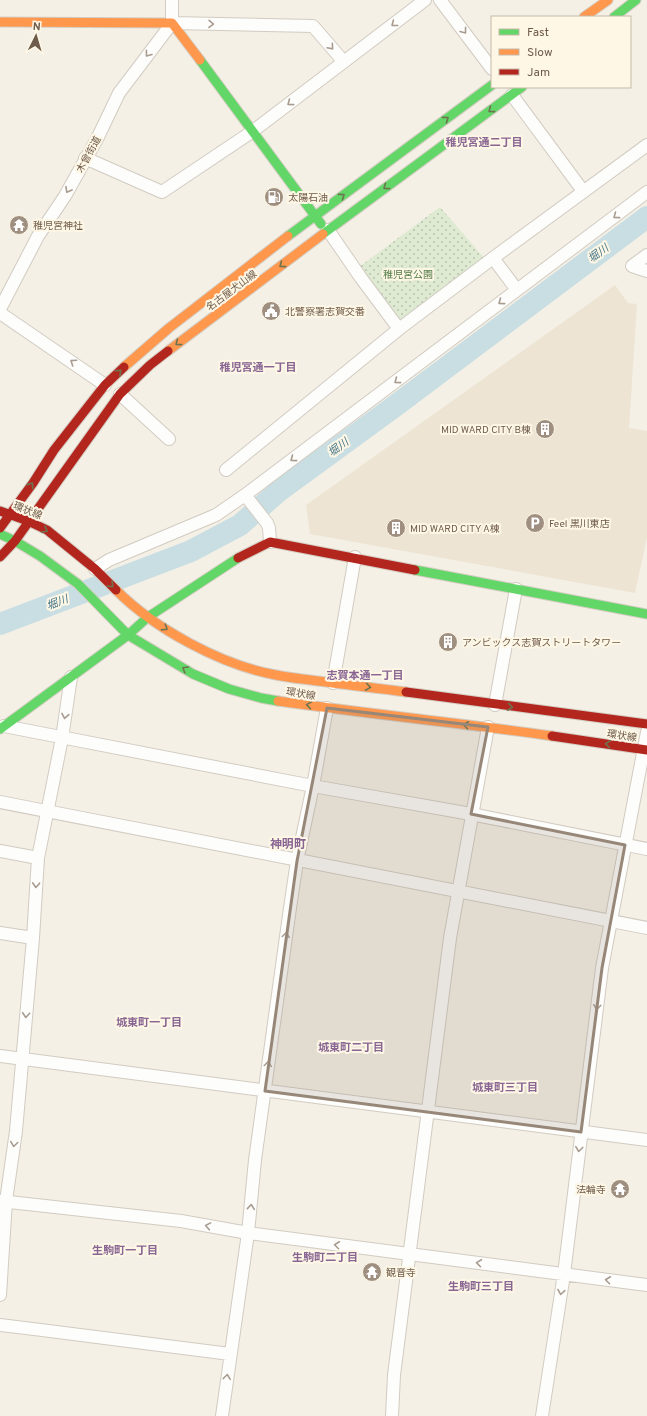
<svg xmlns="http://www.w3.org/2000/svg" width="647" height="1416" font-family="Overpass,'Noto Sans JP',sans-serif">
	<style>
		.residential { fill: #ede4d3 }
		.park { fill: url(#park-dots) }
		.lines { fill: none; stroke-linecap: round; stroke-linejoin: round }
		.river { stroke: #c9dee3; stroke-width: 22 }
		.street-casing { stroke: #d2cbc2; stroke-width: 14 }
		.fast-casing { stroke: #d4cdc3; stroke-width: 11 }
		.slow-casing { stroke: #d4cdc3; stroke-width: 11 }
		.jam-casing { stroke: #d4cdc3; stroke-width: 11 }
		.street { stroke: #fdfdfb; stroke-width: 12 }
		.fast { stroke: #63d668; stroke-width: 9 }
		.slow { stroke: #ff974d; stroke-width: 9 }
		.jam { stroke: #b3261e; stroke-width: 9 }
		.oneway { stroke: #a89c90 }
		.oneway2 { stroke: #6d744f }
		.marked { fill: #978778; fill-opacity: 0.2; stroke: #978778; stroke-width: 3; stroke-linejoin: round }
		.labels { text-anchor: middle; stroke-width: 4; stroke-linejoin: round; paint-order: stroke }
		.street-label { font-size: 10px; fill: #6f5b49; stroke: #fef7e6 }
		.poi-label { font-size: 10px; fill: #6f5b49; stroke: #fef7e6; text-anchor: start }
		.park-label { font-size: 10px; fill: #507a45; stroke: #fef7e6 }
		.neighbourhood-label { font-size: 11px; font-weight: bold; fill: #886592; stroke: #fef7e6 }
		.water-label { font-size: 11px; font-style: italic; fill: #487788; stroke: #fef7e6 }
		.quarter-label { font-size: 12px; font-weight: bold; fill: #886592; stroke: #fef7e6 }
	</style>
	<defs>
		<pattern id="park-dots" width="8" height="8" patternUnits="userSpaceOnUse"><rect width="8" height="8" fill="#deead1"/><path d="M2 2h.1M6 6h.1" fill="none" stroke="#b8c1ac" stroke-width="1.8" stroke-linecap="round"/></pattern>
	</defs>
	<rect width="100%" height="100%" fill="#f4f0e6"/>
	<!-- residential -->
	<path class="residential" d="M615,285L628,303L637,304L629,428L647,431V537L635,593L310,534L306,505Z"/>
	<!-- park -->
	<path class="park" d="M440,207L485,259L404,321L397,320L359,267Z"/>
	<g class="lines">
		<!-- river -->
		<path class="river" d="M0,624L191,551L240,525L280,490L395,406L647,217"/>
		<defs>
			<path id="street" d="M440,0L492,69
				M172,23L313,26L344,62
				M512,95L583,191
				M85,158L162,192L253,131L425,0
				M328,230L361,278L399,329
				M647,255L632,266L647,271
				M493,258L517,290
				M0,309L38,236L65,196L98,137L119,93L172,23V0
				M0,313L105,385
				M120,394L169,439
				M226,470L399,329L493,258L647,145
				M245,495L267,523L269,528L270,542
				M95,569L109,560L216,515L245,495L647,192
				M333,683L355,557
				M495,705L516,589
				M4,726L313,786L471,814L647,849
				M0,802L647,928
				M0,851L38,858
				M0,933L33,938
				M0,1056L647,1140
				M0,1201L181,1221L248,1233L647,1285
				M0,1295L6,1201L16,1131L33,938L38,858L62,738L71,677
				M0,1325C77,1334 154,1345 230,1354
				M222,1416L248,1233L255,1160L290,908L297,861L313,786L327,708
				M392,1416L394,1375L450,938L488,727
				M542,1416L564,1274L602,968L647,732"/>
			<path id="fast" d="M614,17L636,0
				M200,60L321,224
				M323,234L522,87
				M288,236L492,85
				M0,534L15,541L40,556L78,584L128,635L193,674L229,689L261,698L278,701
				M415,570L647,614
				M0,729L128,635L148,617L238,558"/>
			<path id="slow" d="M584,17L608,0
				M0,22L172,23L200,60
				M168,351L323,234
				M124,367L169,328L288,236
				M116,590C155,629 221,665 276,675C290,678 304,679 318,681C347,685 377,688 406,692
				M278,701C369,714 461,723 552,736"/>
			<path id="jam" d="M0,511L28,521L47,530L95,569L116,590
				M0,528L33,483L54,450L105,385L124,367
				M0,557L15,541L120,394L150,365L168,351
				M238,558L270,542L415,570
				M406,692L647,724
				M552,736L647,750"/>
		</defs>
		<!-- street casing -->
		<use href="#street" class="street-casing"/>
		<!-- fast casing -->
		<use href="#fast" class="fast-casing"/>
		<!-- slow casing -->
		<use href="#slow" class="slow-casing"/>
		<!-- jam casing -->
		<use href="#jam" class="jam-casing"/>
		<!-- street -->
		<use href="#street" class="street"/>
		<!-- fast -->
		<use href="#fast" class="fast"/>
		<!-- slow -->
		<use href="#slow" class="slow"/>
		<!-- jam -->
		<use href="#jam" class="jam"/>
	</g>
	<!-- one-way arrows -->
	<defs><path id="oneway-chevron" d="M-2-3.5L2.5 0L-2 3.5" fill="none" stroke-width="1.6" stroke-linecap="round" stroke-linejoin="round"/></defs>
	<g class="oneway">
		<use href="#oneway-chevron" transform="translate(211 24) rotate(1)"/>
		<use href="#oneway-chevron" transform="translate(394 24) rotate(142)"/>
		<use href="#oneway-chevron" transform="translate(464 31) rotate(53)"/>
		<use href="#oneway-chevron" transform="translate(331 47) rotate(49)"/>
		<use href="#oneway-chevron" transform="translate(148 54) rotate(127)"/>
		<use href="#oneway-chevron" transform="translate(290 103) rotate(143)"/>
		<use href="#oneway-chevron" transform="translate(68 190) rotate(119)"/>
		<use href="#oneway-chevron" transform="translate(616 216) rotate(143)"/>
		<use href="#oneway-chevron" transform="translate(501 302) rotate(143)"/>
		<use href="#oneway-chevron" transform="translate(73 362) rotate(-146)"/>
		<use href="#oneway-chevron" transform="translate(397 381) rotate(143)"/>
		<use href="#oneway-chevron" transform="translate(293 459) rotate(143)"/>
		<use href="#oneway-chevron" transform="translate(65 716) rotate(100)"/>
		<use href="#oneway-chevron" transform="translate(36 885) rotate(93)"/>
		<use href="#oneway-chevron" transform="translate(286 935) rotate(-82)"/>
		<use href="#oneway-chevron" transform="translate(597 1007) rotate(97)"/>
		<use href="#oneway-chevron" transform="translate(26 1015) rotate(95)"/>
		<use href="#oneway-chevron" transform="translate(268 1064) rotate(-82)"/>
		<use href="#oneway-chevron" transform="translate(14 1144) rotate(98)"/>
		<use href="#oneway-chevron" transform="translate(579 1149) rotate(97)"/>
		<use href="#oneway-chevron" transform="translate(251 1207) rotate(-84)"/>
		<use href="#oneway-chevron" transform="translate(208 1226) rotate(-170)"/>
		<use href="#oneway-chevron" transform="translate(337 1245) rotate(-173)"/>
		<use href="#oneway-chevron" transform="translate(479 1263) rotate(-172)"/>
		<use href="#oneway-chevron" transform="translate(608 1280) rotate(-173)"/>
		<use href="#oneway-chevron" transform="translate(561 1292) rotate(99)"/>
		<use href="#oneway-chevron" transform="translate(227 1377) rotate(-83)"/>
	</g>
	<g class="oneway2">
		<use href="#oneway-chevron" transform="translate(491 110) rotate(144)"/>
		<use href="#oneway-chevron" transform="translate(446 119) rotate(-36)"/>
		<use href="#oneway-chevron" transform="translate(386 187) rotate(144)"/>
		<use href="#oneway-chevron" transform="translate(342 196) rotate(-36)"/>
		<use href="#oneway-chevron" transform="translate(282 265) rotate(143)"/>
		<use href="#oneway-chevron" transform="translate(178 343) rotate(143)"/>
		<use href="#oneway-chevron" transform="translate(119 372) rotate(-43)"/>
		<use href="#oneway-chevron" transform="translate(31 485) rotate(-55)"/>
		<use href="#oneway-chevron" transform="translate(45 530) rotate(30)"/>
		<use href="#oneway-chevron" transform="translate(111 585) rotate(45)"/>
		<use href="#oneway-chevron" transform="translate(165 628) rotate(32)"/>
		<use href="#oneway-chevron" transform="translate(185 669) rotate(-149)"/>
		<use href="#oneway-chevron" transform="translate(368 687) rotate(8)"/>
		<use href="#oneway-chevron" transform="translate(309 705) rotate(-171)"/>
		<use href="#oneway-chevron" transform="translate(510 707) rotate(7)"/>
		<use href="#oneway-chevron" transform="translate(466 725) rotate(-173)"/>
		<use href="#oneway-chevron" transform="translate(608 744) rotate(-172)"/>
	</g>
	<!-- marked area -->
	<path class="marked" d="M327,708L488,727L471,814L625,845L602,968L581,1132L265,1091L297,861Z"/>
	<!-- icons -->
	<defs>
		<symbol id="fuel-disc" viewBox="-11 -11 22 22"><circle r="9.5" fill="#9e8f80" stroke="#fef7e6"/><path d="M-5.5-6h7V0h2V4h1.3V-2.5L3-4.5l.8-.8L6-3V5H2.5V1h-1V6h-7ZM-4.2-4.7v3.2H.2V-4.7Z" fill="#fff"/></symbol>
		<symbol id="temple-disc" viewBox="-11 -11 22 22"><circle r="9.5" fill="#9e8f80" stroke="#fef7e6"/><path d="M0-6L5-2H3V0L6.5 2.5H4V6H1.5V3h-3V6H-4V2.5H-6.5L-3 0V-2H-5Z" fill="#fff"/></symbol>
		<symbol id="civic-disc" viewBox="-11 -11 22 22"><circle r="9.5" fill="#9e8f80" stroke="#fef7e6"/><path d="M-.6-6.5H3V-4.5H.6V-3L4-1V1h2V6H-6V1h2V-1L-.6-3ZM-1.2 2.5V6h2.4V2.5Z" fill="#fff"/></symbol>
		<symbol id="building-disc" viewBox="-11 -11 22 22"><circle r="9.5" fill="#9e8f80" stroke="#fef7e6"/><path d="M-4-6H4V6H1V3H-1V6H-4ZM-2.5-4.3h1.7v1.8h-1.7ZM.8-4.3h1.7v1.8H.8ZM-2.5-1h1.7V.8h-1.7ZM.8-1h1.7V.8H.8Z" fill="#fff"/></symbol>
		<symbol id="parking-disc" viewBox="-11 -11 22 22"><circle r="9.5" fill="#9e8f80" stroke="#fef7e6"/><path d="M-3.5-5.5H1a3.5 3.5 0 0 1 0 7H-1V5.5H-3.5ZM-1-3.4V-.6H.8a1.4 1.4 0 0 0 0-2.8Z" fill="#fff"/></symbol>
	</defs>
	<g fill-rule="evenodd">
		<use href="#fuel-disc" x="263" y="186" width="22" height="22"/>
		<use href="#temple-disc" x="8" y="214" width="22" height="22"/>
		<use href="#civic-disc" x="260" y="300" width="22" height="22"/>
		<use href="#building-disc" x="534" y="418" width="22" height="22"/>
		<use href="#parking-disc" x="524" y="512" width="22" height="22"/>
		<use href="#building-disc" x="385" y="517" width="22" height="22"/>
		<use href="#building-disc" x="437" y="631" width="22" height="22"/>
		<use href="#temple-disc" x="609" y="1178" width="22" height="22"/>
		<use href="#temple-disc" x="361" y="1261" width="22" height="22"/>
	</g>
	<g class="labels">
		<!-- street labels -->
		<g class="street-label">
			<text transform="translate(88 154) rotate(-61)" y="4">木曾街道</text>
			<text transform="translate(231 290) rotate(-37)" y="4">名古屋犬山線</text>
			<text transform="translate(28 510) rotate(22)" y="4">環状線</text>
			<text transform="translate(301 693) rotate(9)" y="4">環状線</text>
			<text transform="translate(622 735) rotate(8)" y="4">環状線</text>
		</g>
		<!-- poi labels -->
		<g class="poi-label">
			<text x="288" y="201">太陽石油</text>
			<text x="33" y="229">稚児宮神社</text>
			<text x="285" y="315">北警察署志賀交番</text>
			<text x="531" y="433" text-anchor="end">MID WARD CITY B棟</text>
			<text x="549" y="527">Feel 黒川東店</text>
			<text x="410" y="532">MID WARD CITY A棟</text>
			<text x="462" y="646">アンビックス志賀ストリートタワー</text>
			<text x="606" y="1193" text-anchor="end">法輪寺</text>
			<text x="386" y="1276">観音寺</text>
		</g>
		<!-- park labels -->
		<g class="park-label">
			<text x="408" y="278">稚児宮公園</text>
		</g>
		<!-- neighbourhood labels -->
		<g class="neighbourhood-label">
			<text x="484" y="146">稚児宮通二丁目</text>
			<text x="258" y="371">稚児宮通一丁目</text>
			<text x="365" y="679">志賀本通一丁目</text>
			<text x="149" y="1026">城東町一丁目</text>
			<text x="351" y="1051">城東町二丁目</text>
			<text x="505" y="1091">城東町三丁目</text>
			<text x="125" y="1254">生駒町一丁目</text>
			<text x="325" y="1261">生駒町二丁目</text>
			<text x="481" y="1290">生駒町三丁目</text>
		</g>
		<!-- water labels -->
		<g class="water-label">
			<text transform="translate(598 253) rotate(-37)" y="4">堀川</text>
			<text transform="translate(338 447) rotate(-37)" y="4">堀川</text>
			<text transform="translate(57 602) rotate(-21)" y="4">堀川</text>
		</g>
		<!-- quarter labels -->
		<g class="quarter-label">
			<text x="288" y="848">神明町</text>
		</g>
	</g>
	<!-- legend -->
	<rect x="491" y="16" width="140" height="72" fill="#fef7e6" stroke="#c5b9a7"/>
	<rect x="499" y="29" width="20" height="6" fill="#63d668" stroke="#c5b9a7"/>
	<text x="527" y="36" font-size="12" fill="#6f5b49">Fast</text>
	<rect x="499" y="49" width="20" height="6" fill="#ff974d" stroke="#c5b9a7"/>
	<text x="527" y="56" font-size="12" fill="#6f5b49">Slow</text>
	<rect x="499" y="69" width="20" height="6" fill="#b3261e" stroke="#c5b9a7"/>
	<text x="527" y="76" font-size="12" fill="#6f5b49">Jam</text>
	<!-- north arrow -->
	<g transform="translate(36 36) rotate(5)" stroke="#fef7e6" stroke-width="3" paint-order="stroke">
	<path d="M0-3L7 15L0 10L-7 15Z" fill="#6f5b49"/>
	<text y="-6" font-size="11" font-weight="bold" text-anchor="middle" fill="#6f5b49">N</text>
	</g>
</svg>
